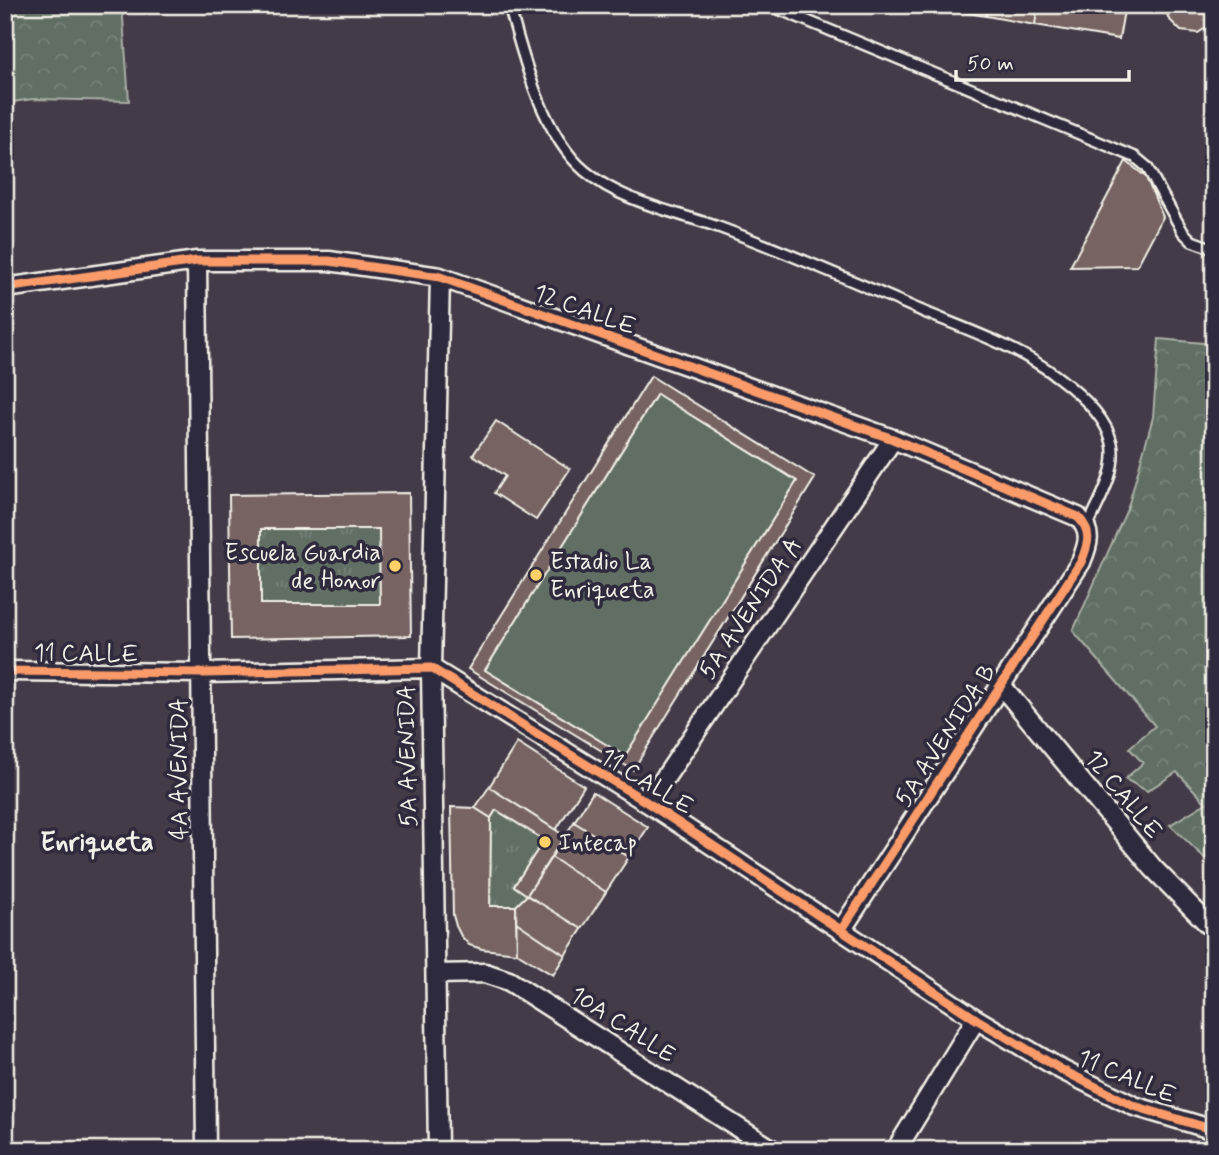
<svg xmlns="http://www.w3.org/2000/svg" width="1219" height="1155" font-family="Mynerve,sans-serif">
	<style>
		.grass { fill: url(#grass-tufts); stroke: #aab0a6; stroke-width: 2 }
		.forest { fill: url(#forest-crowns); stroke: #aab0a6; stroke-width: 2 }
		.pitch { fill: #606e64; stroke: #aab0a6; stroke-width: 2 }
		.building { fill: #766362; stroke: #f4f1e8; stroke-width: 2; fill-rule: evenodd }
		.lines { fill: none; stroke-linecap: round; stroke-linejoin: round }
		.lane-casing { stroke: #f4f1e8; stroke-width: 14 }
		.street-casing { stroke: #f4f1e8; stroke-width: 23 }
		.lane { stroke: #2f2a3d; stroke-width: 9 }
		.street { stroke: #2f2a3d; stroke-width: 18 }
		.cycleway-casing { stroke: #2f2a3d; stroke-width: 13 }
		.cycleway { stroke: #fa9b69; stroke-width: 9 }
		.poi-dot { fill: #ffd166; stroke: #2f2a3d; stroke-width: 2.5 }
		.labels { text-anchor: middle; stroke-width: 7; stroke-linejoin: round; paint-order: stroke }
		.street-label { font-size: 24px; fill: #f4f1e8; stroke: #2f2a3d }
		.poi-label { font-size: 24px; fill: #f4f1e8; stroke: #2f2a3d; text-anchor: start }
		.neighbourhood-label { font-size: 26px; font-weight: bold; fill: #f4f1e8; stroke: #2f2a3d }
	</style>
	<defs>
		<pattern id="grass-tufts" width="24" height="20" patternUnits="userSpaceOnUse" patternTransform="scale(1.75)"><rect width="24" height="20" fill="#606e64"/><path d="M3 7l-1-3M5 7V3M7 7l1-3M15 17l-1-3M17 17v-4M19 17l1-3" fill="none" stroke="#77837a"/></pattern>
		<pattern id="forest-crowns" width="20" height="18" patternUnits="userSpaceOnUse" patternTransform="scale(1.75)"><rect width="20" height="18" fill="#606e64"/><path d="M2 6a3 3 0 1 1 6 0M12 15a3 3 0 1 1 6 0" fill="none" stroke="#77837a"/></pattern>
	</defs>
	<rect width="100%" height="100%" fill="#443b48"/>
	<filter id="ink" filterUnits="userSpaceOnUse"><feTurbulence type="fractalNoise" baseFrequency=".0143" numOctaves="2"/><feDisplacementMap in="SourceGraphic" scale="14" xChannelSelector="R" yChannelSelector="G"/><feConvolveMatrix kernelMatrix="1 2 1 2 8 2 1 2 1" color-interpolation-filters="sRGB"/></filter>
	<g filter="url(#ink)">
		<!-- grass -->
		<path class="grass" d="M261,529H379L380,604H261Z
			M496,810L544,840L514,886L527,895L516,906H490L491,818Z"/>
		<!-- forest -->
		<path class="forest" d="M5,5H122L129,101L33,99L5,103Z
			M1159,339L1214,344V867L1170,825L1206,803L1177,772L1147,791L1125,779L1143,763L1129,748L1155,726L1073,631L1128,507L1153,417Z"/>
		<!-- pitch -->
		<path class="pitch" d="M657,394L797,481L625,756L485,670Z"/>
		<!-- building -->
		<path class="building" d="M940,5H988L986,16L939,8Z
			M988,5H1038L1035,25L986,16Z
			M1038,5H1125L1119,39L1035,25Z
			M1166,5H1214V22L1198,33L1181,31L1168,18Z
			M1126,161L1146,177L1163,217L1137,266L1070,267Z
			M651,376L815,478L633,770L468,669ZM657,394L797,481L625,756L485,670Z
			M496,421L570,469L536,520L494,493L505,476L473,455Z
			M409,493L411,636L231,639L229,495ZM261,529H379L380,604H261Z
			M517,743L584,786L556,830L489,787Z
			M489,787L565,836L527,895L514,886L544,840L496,810L491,818L475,808Z
			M593,792L648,827L629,857L574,822Z
			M451,807L475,808L491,818L490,906H516L517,953L482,949L469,945L461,936L456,926L453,915Z
			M574,822L629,857L606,892L551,857Z
			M551,857L606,892L582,929L527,895Z
			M527,895L582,929L565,955L516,922V906Z
			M516,922L565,955L553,975L517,953Z"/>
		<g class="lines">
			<defs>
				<path id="lane" d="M509,5C523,57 543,136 585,171C623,203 677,212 721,228C789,253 855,282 922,311C968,330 1019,347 1059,378C1079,393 1106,417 1112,443C1118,472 1098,502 1087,528
					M769,5L1135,157L1147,167L1183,232L1192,241L1214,249"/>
				<path id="street" d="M197,261L206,1150
					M5,288L197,261H329L440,277L893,439L1078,517C1093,532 1088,545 1081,562L842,929
					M5,671L203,673L431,668L648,803L976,1019L1062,1070L1134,1106L1214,1130
					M1000,684L1153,868L1214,930
					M648,803L893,439
					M436,974L485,973L509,981L773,1150
					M438,1150L431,668L440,277
					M896,1150L976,1019"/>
			</defs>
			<!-- lane casing -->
			<use href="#lane" class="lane-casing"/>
			<!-- street casing -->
			<use href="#street" class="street-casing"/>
			<!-- lane -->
			<use href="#lane" class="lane"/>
			<!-- street -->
			<use href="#street" class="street"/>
			<defs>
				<path id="cycleway" d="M5,288L197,261H329L440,277L893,439L1078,517C1093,532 1088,545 1081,562L842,929
					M5,671L203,673L431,668L648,803L976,1019L1062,1070L1134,1106L1214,1130"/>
			</defs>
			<!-- cycleway casing -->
			<use href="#cycleway" class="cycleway-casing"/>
			<!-- cycleway -->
			<use href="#cycleway" class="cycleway"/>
		</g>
	</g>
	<!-- markers -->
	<g class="poi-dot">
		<circle cx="395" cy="566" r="7"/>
		<circle cx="536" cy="575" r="7"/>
		<circle cx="545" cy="842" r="7"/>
	</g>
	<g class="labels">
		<!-- street labels -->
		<g class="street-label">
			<text transform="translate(585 309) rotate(20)" y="8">12 CALLE</text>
			<text transform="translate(750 608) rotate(-56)" y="8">5A AVENIDA A</text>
			<text transform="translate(86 653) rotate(1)" y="8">11 CALLE</text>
			<text transform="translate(945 735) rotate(-57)" y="8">5A AVENIDA B</text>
			<text transform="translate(407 756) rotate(-91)" y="8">5A AVENIDA</text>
			<text transform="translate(179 769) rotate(-90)" y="8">4A AVENIDA</text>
			<text transform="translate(647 781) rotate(32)" y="8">11 CALLE</text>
			<text transform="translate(1124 794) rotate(51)" y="8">12 CALLE</text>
			<text transform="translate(623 1024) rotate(33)" y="8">10A CALLE</text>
			<text transform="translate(1127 1076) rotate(23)" y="8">11 CALLE</text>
		</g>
		<!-- poi labels -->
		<g class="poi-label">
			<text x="381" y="560" text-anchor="end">Escuela Guardia<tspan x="381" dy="28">de Honor</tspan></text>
			<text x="550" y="569">Estadio La<tspan x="550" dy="28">Enriqueta</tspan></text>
			<text x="559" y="850">Intecap</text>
		</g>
		<!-- neighbourhood labels -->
		<g class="neighbourhood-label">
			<text x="97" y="850">Enriqueta</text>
		</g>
	</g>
	<!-- margin -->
	<rect width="1219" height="1155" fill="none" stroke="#2f2a3d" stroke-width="28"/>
	<rect x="14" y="14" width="1191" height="1127" fill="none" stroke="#f4f1e8" stroke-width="2.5" filter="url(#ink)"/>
	<!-- scale -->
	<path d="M956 70v10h173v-10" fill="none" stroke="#f4f1e8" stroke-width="3.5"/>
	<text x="967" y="70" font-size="21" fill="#f4f1e8" stroke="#2f2a3d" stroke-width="5" paint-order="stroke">50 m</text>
</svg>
